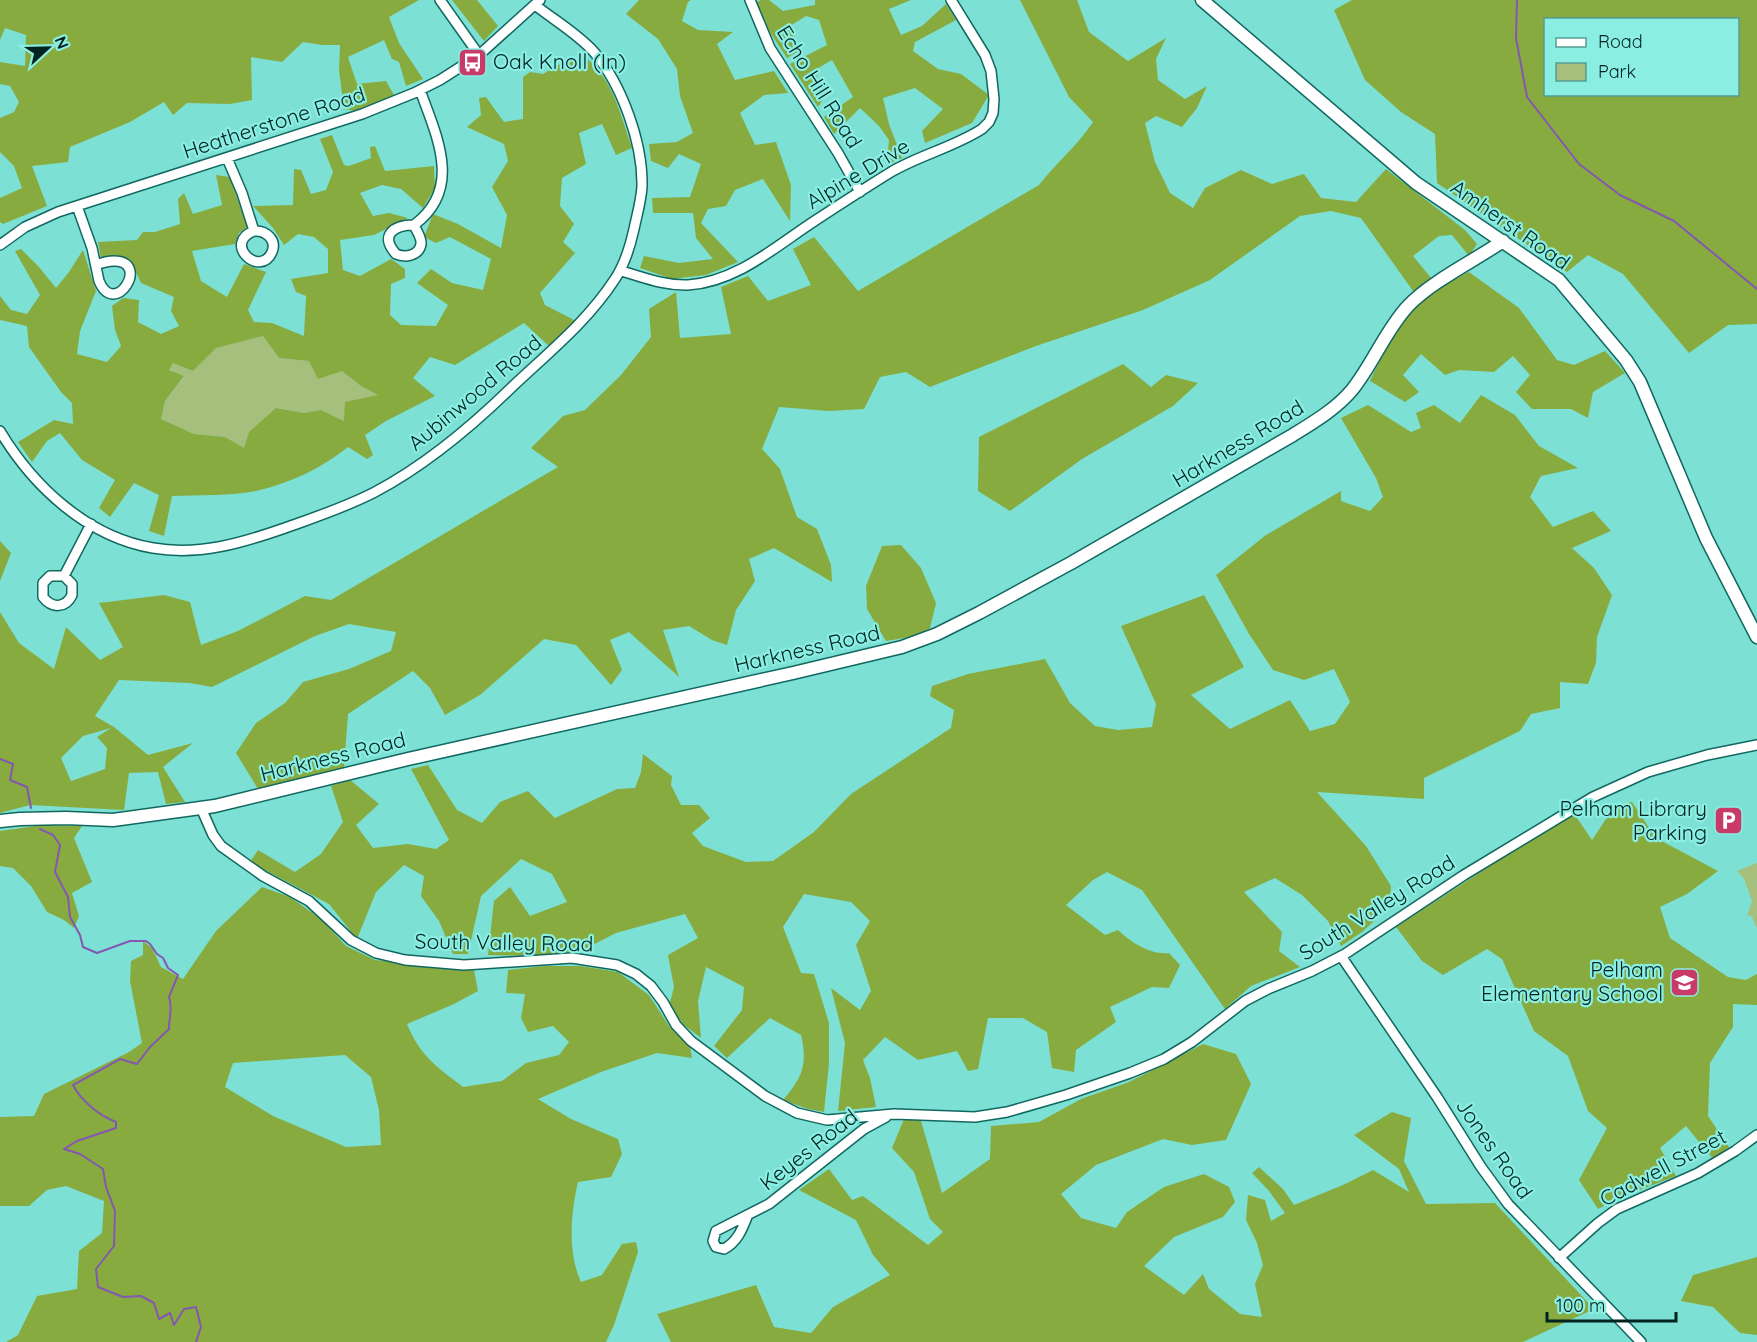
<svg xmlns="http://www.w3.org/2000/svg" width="1757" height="1342" font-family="Quicksand,sans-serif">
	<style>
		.green { fill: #a6bf7d }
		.forest { fill: #88ab3f; fill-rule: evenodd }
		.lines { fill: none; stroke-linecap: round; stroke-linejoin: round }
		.stream { stroke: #8457b1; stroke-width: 2 }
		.minor-casing { stroke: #116860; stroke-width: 12 }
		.secondary-casing { stroke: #116860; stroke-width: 15 }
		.minor { stroke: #fff; stroke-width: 9 }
		.secondary { stroke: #fff; stroke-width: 12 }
		.labels { text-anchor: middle; stroke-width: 4.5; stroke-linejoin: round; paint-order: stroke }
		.poi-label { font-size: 21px; fill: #022320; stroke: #8aeee2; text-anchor: end }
		.street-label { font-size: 21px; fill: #022320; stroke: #8aeee2 }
	</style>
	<rect width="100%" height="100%" fill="#7ce1d4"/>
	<!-- green -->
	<path class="green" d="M263,336L279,358L309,361L342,371L361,386L379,395L344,421L321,410L304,413L276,408L244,449L225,437L194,434L161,419L165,401L184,377L169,369L173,363L193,371L215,348Z
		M1757,863V928L1751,915L1747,916L1752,901L1744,879L1737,871Z"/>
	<!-- forest -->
	<path class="forest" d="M0,0H419L389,17L399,43L423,79L406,86L399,62L392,59L384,40L348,57L357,84L386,81L394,95L357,111L344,109L339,70L340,45H322L303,42L282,62L251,57L252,100L230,104L187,103L173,115L164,102L130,122L70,147L68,162L32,166L47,206L3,224L0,222V198L22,188L14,166L0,152V118L14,112L19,102L10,86L0,84V62L25,66L26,35L5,28L0,40Z
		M452,0H477L498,26L484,41Z
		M639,0H691L688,2L682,21L698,30L733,32L717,44L735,80L774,71L788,93L764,95L740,113L755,145L776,142L791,185L790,221L763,179L735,190L726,206L708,209L701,223L738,262L706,275L672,279L640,268L644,256L679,263L713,259L696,238L693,213H653L652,198L690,197L701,164L679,154L668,168L651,161L649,144L677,142L693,133L680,96L677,69L658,39L626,14Z
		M761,0H769L783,11L815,5V0H911L889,9L901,35L922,26L946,4L956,20L915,42L913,51L938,69L961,74L989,95L972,123L925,143L922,131L943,109L915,88L883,98L889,124L902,158L887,164L889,140L879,126L860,108L834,134L824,117L853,97L832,60L815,70L824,98L818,107L790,64L827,45L819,20L806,16L790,26L799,51L787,58L765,25L755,3Z
		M1020,0H1077L1089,32L1128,61L1166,38L1156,59L1158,80L1185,99L1207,86L1197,108L1182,127L1156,116L1145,123L1155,162L1170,193L1193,208L1205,188L1241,170L1272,184L1304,174L1321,198L1356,202L1386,169L1465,230L1477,244L1469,256L1452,235L1439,236L1413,256L1432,279L1413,291L1361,218L1331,211L1300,216L1210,280L1143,310L1036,346L930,387L906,372L880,377L864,409L829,411L779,407L762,449L780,469L797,517L817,529L831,565L832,582L774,548L749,559L755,581L736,610L727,645L712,640L689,626L663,630L679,677L629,632L610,640L622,670L611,685L576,645L544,639L480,695L445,715L430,688L413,671L348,714L344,768L258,789L236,753L256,723L285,703L303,682L349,669L391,651L396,632L349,624L315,636L212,687L190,683L119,680L95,716L114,727L148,755L193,743L163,767L185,802L166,804L158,772L129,773L124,810L30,805L0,813V612L19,643L54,669L66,627L100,660L123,647L99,603L164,595L190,602L201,645L238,631L305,596L331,600L558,467L531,448L563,416L585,410L621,375L651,337L649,309L676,292L680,338L731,334L721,287L748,276L768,301L811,285L793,249L814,237L858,291L1039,185C1056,163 1077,146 1093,122L1069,97ZM111,728L97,737L107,748L105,769L71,781L61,758L83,736Z
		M1352,0H1757V324L1728,325L1689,353L1623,274L1588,255L1567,272L1437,183L1435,134L1401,112L1365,80L1334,10ZM1546,20H1738V94H1546Z
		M584,56C613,79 620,113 632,148L616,155L602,124L579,133L586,164L562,178L560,206L574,224L563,242L575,253L540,293L545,305L576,321L550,347L524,323L455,365L430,357L413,378L435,396L386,421L365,435L373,455L367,459L348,447C320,469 291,483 256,491C232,496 198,495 172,496L164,536L149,531L159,495L134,483L110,517L99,508L115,480L82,460L60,433L47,441L32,462L18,442L54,420L73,424L72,403L61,392L29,347L27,326L0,320V296L11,310L27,314L40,295L15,251L21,249L39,267L56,288L69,272L83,250L96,291L80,331L77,354L107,362L121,346L115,330L112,306L123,298L139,300L138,322L161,334L179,326L171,311L174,297L141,283L130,259H101L98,242L137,240L143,232H155L180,224L178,199L184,193L193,214L222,205L216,175L230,177L247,227L239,233L235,244L192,251L201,281L227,297L244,264L266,272L248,310L254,322L272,323L304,336L306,296L296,292L291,279L328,273V249L314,237L298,234L284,245L273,228L253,206L293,205L294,169L301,170L311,194L326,190L333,172L320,139L332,135L344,165L349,166L371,158L370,147L375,146L385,171L434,166L435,188L423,208L401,189L382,185L360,193L373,216L389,213L408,218L374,235L340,240L343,270L360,276L391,259L405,269V278L391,284L390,315L401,325L436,326L448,305L417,283L431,269L452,283L483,290L491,259L450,237L436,243L424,237L433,214L458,224L501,248L507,215L492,187L508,161L504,144L467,127L481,115L479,98L486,97L504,122L523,119V77L530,72L543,74L558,65ZM263,336L279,358L309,361L318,379L342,371L361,386L378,395L345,402L344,421L321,410L304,413L276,408L249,432L244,448L225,437L194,434L161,419L165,401L184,376L169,370L173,363L193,371L216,348Z
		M1469,272L1519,308L1557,360L1574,365L1605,351L1625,373L1593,392L1588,418L1571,409H1532L1516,392L1530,375L1513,356L1494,372L1459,370L1445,375L1421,354L1403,375L1419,392L1405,402L1370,381C1382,355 1404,313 1427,295C1439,285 1456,279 1469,272Z
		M1123,364L1151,387L1166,375L1198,383L1173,406L1082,459L1010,511L978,491L979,437Z
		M1481,395L1515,415L1539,446L1578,468L1541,476L1530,497L1553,527L1593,511L1611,531L1572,548L1594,568L1612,595L1597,637L1596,663L1588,684L1560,682V708L1531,714L1520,731L1424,778V799L1317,792L1366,846L1391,886L1389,908L1362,932L1341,946L1328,921L1302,895L1275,878L1244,892L1282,932L1279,951L1300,967L1251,986L1225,1009L1142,890L1107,872L1093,880L1066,905L1105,935L1118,930C1132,943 1150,955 1169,953L1180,965L1169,988L1152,987L1110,1007L1116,1022L1076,1050L1074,1072L1052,1068L1047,1032L1023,1018H988L978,1069L968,1071L957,1051L918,1060L885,1037L863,1060L870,1078L876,1107L838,1111L845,1043L831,988L860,1010L871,991L856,945L870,921L851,902L804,894L783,927L801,973L814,974L829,1023V1063L824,1112L808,1109L783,1100C802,1078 808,1065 801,1035L770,1018L727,1058L714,1046L742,1010L744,987L706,967L698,1001L701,1038L684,1025L669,1006L674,987L668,955L698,938L685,914L616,933L575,954L539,956L488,955L494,901L510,887L530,916L567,902L552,874L521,859L481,896L468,954H453L439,921L421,896L424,876L404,865L376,892L357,939L329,904L250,862L258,850L295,872L321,854L343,822L331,786L349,779L379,804L356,825L373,848L408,844L436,849L449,840L411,769L428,765L457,810L482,823L500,802L528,791L555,818L617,789L635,788L641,772L643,754L672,776L671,785L681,805H699L710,818L692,833L703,846L746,862L773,861L814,832L851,794L951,728L954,710L930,696L932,686L968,674L1045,659L1070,703L1095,726L1118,730L1152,727L1156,704L1121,626L1204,595L1244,667L1191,695L1230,729L1290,700L1310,731L1335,724L1350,702L1334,669L1304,680L1273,670L1249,634L1216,575L1266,535L1341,491V501L1370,511L1383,497L1376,478L1341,418L1368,405L1411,432L1421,428L1416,413L1434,405L1460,423Z
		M0,541L11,553L0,581Z
		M901,545L921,568L936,603L930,628L917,636L886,641L867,609L866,586L882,546Z
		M1632,802L1656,838L1718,871L1687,894L1660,907L1670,938L1728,977L1746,980L1757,974V1005L1733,1004V1027L1710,1063L1708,1116L1729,1147L1714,1160L1686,1126L1660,1148L1676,1176L1619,1198L1598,1209L1579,1180L1607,1128L1588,1111L1568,1056L1534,1031L1502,959L1487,949L1443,975L1422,961L1396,927L1573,812L1592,840L1614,807Z
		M42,825L82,826L74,838L92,882L72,893L79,916L74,928L64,920L47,912L31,886L13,868L0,866V831Z
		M262,887L290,897L321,919L346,946L375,960L474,970L478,991L454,1004L407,1024C420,1056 437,1067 463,1087L502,1081L526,1063L559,1055L569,1042L553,1026L528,1032L521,1018L525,994L506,993L508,970L544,966H581L618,972L649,995L669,1026L690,1046L692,1058L657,1053L601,1072L538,1099L571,1119L618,1139L622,1154L611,1177L578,1182C571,1213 567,1252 581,1282L602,1275L622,1244L636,1242L638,1252L614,1325L606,1342H6L18,1335L37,1296L77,1289L79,1251L102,1233L104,1201L66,1186L47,1190L29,1206H0V1117L34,1116L44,1094L129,1052L142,1043L130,981L131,961L143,955V941L152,948L161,967L183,979L216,931ZM345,1055L371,1077L379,1110L381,1145L346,1147L273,1116L225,1087L233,1063Z
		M1203,1044L1236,1054L1251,1084L1226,1140L1192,1145L1163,1139L1096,1165L1061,1194L1081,1218L1116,1228L1127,1212L1164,1187L1204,1174L1229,1187L1235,1202L1223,1217L1174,1237L1144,1266L1184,1295L1203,1274L1209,1289L1240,1314L1262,1317L1255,1284L1263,1265L1257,1243L1246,1220L1248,1195L1265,1200L1271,1221L1285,1213L1269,1191L1252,1173L1259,1167L1283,1189L1294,1205L1343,1185L1373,1170L1409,1192L1399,1169L1354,1135L1392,1112L1411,1118L1404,1161L1426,1204L1495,1203L1594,1309L1523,1342H671L657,1314L756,1285L774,1327L811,1333L833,1307L890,1275L873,1255L856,1220L799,1190L829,1169L852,1200L863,1196L928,1245L943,1232L930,1219L914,1172L892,1148L904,1119L921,1121L942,1193L990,1159L991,1126L1039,1122L1081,1099L1129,1082Z
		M1757,1257V1335L1740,1333L1713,1307L1681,1301L1693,1275Z"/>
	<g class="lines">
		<!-- stream -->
		<path class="stream" d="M1517,0L1516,38L1527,97L1579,164L1620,195L1674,221L1757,289
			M0,759L13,764L10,780L27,787L31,808
			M40,829L53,835L60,845L55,872L68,897L70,917L80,935L83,947L97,953L130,941H146L150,944L157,954L163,958L168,968L178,975L169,997C173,1008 169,1017 169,1029L150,1047L137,1064L120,1059L73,1085C81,1101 100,1116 116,1122V1128L77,1141L64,1149L80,1154L103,1169L106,1187L115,1211L114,1246L96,1269L98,1287L123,1297L141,1296L154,1303L159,1319L170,1313L174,1325L184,1309L196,1307L201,1327L196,1342"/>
		<defs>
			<path id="minor" d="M440,0L479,55
				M750,0L770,48L838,153L860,192
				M227,158L242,193L254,231C266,230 277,240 272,252C260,279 222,243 254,231
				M77,206L92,248L99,281C115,319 151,261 114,261C108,261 101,263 96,265
				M414,225C394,225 379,235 396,254C405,258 419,256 421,244C422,238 416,230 414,225C463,189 437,137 420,90
				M0,245L25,227L58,212L362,114L414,93L440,80L479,55L540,0
				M621,271C643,277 664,286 688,285C736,282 775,247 813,222C839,205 865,188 891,172C920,155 954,147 982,129L989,122L993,113L994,99L991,71L985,55L951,0
				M0,431C33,486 87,537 153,548C199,556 242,543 285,528C316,517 346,507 375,492C426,465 470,428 511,388C548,353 587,322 615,279C625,264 630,247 634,229C637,215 641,201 642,187C643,143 622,85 594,52C578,34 554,20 535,5
				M64,576L72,584V595C66,608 52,609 43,597V583L50,576H64L91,524
				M201,808L213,835L221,846L263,876L309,901L351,940L376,953L405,960L464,965L572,958L617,965L636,974L651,986L663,1002L676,1025L691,1041L765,1096L797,1113L827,1120L894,1114L975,1117L1007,1112L1066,1095L1130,1073L1164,1059L1192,1042L1245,1001L1268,989L1312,971L1345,954L1464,875L1593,797L1648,772L1707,755L1757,745
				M1341,956L1437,1097L1481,1167L1508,1204L1641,1342
				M747,1217C742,1230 737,1242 724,1249L716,1247L713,1241L716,1231L769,1204L864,1129L886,1117
				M1559,1258L1598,1223L1617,1209L1698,1173L1735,1151L1757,1135"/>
			<path id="secondary" d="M1202,0L1416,183L1559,280L1626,360L1640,382L1706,538L1757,637
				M0,821L20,819L66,818L113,820L215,806L408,759L793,673L902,647L937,634L979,613L1071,563L1293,435C1314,422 1336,409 1352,390C1373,364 1385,331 1408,306C1432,281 1474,261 1503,241"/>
		</defs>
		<!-- minor casing -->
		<use href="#minor" class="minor-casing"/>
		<!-- secondary casing -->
		<use href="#secondary" class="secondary-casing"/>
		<!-- minor -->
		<use href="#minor" class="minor"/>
		<!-- secondary -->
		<use href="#secondary" class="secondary"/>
	</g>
	<!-- icons -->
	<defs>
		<symbol id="bus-square" viewBox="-11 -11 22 22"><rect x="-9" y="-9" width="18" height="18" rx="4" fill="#c83a68" stroke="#8aeee2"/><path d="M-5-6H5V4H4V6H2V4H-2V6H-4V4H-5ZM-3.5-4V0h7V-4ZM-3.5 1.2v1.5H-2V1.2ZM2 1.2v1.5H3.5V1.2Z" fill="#fff"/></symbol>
		<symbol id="parking-square" viewBox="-11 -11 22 22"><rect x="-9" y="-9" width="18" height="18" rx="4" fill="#c83a68" stroke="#8aeee2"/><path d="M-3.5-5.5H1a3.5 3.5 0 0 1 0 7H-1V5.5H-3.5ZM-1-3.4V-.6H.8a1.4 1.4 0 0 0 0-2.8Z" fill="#fff"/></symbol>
		<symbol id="school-square" viewBox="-11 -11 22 22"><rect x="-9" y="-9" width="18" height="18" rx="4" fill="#c83a68" stroke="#8aeee2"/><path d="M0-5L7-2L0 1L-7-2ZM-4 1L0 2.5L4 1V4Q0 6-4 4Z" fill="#fff"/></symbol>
	</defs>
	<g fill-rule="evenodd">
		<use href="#bus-square" x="456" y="46" width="33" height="33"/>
		<use href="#parking-square" x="1712" y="804" width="33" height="33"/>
		<use href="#school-square" x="1668" y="966" width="33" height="33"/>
	</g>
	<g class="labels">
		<!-- poi labels -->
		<g class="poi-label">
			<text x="493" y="69" text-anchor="start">Oak Knoll (In)</text>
			<text x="1707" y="816">Pelham Library<tspan x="1707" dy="24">Parking</tspan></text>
			<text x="1663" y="977">Pelham<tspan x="1663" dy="24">Elementary School</tspan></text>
		</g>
		<!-- street labels -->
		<g class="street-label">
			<text transform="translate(819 87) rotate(58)" y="7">Echo Hill Road</text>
			<text transform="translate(274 123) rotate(-18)" y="7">Heatherstone Road</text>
			<text transform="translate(858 174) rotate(-31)" y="7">Alpine Drive</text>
			<text transform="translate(1510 225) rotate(35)" y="7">Amherst Road</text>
			<text transform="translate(475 393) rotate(-40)" y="7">Aubinwood Road</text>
			<text transform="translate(1238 444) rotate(-31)" y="7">Harkness Road</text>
			<text transform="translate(807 649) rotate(-13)" y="7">Harkness Road</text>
			<text transform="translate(333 757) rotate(-14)" y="7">Harkness Road</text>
			<text transform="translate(1377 908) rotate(-32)" y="7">South Valley Road</text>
			<text transform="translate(504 943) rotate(1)" y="7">South Valley Road</text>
			<text transform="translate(1494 1149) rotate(55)" y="7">Jones Road</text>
			<text transform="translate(809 1150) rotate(-38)" y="7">Keyes Road</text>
			<text transform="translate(1663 1168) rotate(-28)" y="7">Cadwell Street</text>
		</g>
	</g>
	<!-- legend -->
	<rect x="1544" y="18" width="195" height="78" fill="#8aeee2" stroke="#549d94" stroke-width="1.5"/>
	<rect x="1556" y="38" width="30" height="9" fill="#ffffff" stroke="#549d94" stroke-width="1.5"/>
	<text x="1598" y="48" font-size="18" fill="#022320">Road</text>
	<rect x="1556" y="63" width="30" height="18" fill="#a6bf7d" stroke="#549d94" stroke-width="1.5"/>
	<text x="1598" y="78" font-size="18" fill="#022320">Park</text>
	<!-- north arrow -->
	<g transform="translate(48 48) rotate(68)" stroke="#8aeee2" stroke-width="4.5" paint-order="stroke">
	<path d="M0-4.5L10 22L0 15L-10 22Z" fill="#022320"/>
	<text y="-9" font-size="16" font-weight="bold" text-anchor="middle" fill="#022320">N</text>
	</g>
	<!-- scale -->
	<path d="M1547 1312v9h129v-9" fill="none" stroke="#022320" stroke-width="3"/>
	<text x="1556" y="1312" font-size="18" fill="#022320" stroke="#8aeee2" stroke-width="4.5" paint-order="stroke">100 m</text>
</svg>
